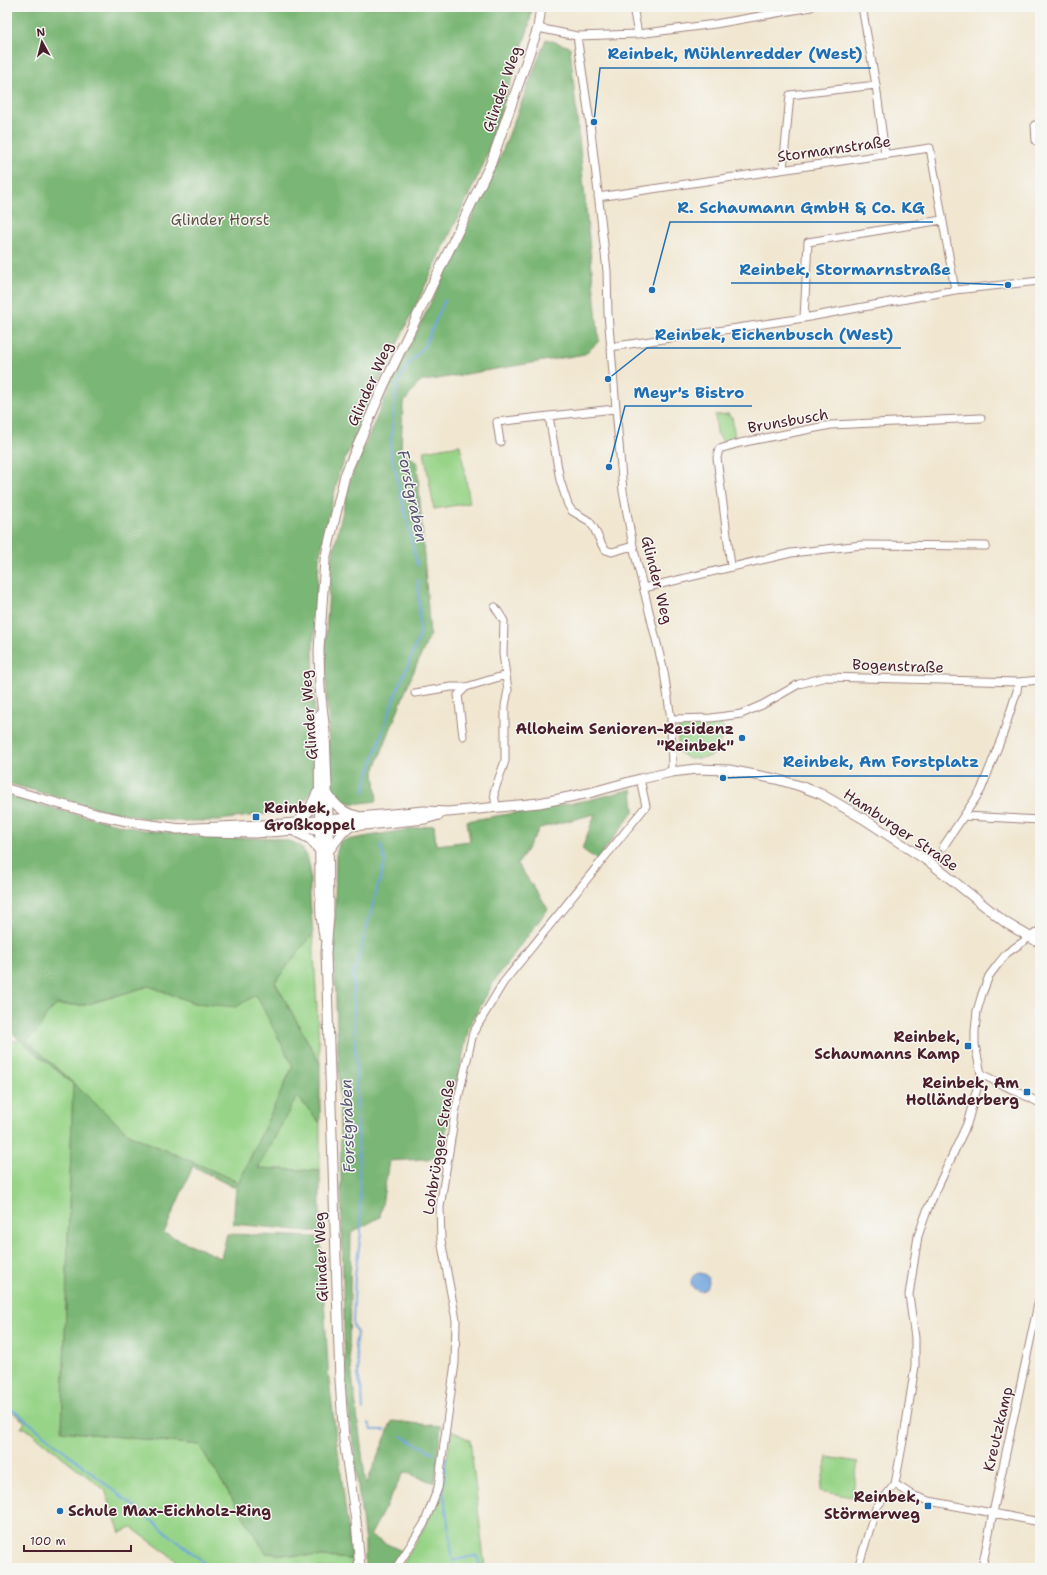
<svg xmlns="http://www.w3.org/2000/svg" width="1047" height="1575" font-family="'Shantell Sans',sans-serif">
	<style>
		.green { fill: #98d488; stroke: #717a5a }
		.forest { fill: #7ab674; stroke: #626a50; fill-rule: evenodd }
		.water { fill: #6fa5dd; stroke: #5c6284 }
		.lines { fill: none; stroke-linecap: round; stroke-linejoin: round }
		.stream { stroke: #6fa5dd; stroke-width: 2 }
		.street-casing { stroke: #9e837e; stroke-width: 9 }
		.secondary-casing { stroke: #9e837e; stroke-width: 11 }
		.street { stroke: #fff; stroke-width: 7 }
		.secondary { stroke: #fff; stroke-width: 9 }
		.poi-dot { fill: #1f6fb2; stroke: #f6f6f2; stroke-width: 1.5 }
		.labels { text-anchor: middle; stroke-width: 3; stroke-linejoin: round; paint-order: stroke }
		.street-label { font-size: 15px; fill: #4a1f2b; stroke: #f6f6f2 }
		.park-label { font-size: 15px; fill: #615547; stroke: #f6f6f2 }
		.poi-label { font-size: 15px; font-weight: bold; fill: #4a1f2b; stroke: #f6f6f2; text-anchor: end }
		.water-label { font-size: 16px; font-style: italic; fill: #595572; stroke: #f6f6f2 }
		.leader { fill: none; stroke: #1f6fb2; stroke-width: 1.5 }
		.callout-dot { fill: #1f6fb2; stroke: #f6f6f2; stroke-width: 1.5 }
		.callout-label { font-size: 16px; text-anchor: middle; font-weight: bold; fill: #1f6fb2; stroke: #f6f6f2; stroke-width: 3; stroke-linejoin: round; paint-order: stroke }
	</style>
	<rect width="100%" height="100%" fill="#f6f6f2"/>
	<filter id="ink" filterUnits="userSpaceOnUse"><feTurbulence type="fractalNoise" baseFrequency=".025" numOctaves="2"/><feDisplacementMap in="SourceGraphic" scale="8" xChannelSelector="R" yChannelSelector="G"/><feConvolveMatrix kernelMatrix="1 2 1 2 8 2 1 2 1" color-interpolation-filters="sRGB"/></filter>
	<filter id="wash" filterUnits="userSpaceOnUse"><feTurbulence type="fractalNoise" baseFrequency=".012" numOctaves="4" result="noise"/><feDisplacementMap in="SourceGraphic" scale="16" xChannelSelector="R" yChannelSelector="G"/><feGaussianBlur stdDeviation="0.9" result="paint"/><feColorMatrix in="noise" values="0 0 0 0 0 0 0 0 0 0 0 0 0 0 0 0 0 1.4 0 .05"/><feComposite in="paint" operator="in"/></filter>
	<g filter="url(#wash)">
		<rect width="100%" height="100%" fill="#f1e7d1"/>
		<!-- green -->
		<path class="green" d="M729,414V417H732L735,439L723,442L717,433L715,415Z
			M460,445L470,503L434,509L424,451Z
			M720,723L724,729C715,757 718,757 688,759L679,752L677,730L685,724Z
			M313,933L320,1064L275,982Z
			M149,986L194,1003L256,994L293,1066L239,1182L130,1135L73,1084L62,1431L199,1445L266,1553L352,1559V1568H187L132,1528L120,1533L105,1490L25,1428H21L25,1422L7,1408V1042L20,1040L70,1081L27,1041L39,1029L46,1016L56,1005H85Z
			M297,1095L320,1123V1171L258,1168Z
			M452,1431L470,1440L485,1568H401L438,1503Z
			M827,1457L858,1462L852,1497L820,1491Z"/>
		<!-- forest -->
		<path class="forest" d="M7,7H532L529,26L485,161L379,382L339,473L319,559L313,650L316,787L301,805L281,812L212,821H178L145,818L104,810L7,783Z
			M546,39L570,47L599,341L585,354L419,382L403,404L401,449L417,463L430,635L409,682L374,771L377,801C351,804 346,808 330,784L325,650L331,561L351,477L390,387L497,165Z
			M632,789L634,811L597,860L582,849L595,814L540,828L518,864L548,909L496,978L469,1027L440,1158L389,1161L380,1217L351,1233L349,1351L366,1485L392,1421L441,1426L435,1483L404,1472L370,1536L402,1551L391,1568H365V1543L345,1378L339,1079L334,950L336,855L340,841L434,825L436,845L470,841L467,821L589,800Z
			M7,795L62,811L143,830L222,838H274L293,842L302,848L307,856L310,868V899L313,933L275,982L320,1064V1123L297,1096L258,1168L320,1171V1232L233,1224L236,1186L233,1187L193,1166L164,1233L221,1258L227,1234L320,1237L329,1381L352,1559L266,1553L199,1445L62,1431L73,1084L7,1029ZM149,986L194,1003L236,1007L256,995L293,1066L239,1182L130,1135L27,1041L39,1029L46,1016L56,1005H85Z"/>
		<!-- water -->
		<path class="water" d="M691 1282a9 9 0 1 1 18 0a9 9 0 1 1-18 0Z"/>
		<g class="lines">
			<!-- stream -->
			<path class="stream" d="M417,565L390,448L397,385L409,363L424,347L445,300
				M364,792L370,769L393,701L420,635L418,580
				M7,1405L211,1568
				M363,1410L362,1391L358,1376V1365L355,1346L357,1333L353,1325L355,1275L361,1233L353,977L385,861L380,844
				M369,1423L372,1430H385
				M401,1436L434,1453
				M446,1457L443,1487L453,1561L477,1555L481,1568"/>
		</g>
	</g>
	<g filter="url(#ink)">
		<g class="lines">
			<defs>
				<path id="street" d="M633,7L638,34
					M862,7L876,85L885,154
					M538,28L577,36L638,34L715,24L811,7
					M577,36L590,123L607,271L608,314L623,491L633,546L664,672L671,719L672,772
					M1036,141L1035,125L1040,124
					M783,169L790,95L876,85
					M598,197L930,148L955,290
					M804,318L808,242L942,220
					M610,347L804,318L955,290L1040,281
					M615,409L549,416L560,480L568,505L572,511L589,521L594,528L602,545L606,550L612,552L633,546
					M500,442L497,422L549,416
					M731,566L717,458L719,449L740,443L831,425L981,418
					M644,588L791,553L862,545L986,546
					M495,607L504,621L503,654L508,690L505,706V761L494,792L496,807
					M415,693L451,687H466L506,675
					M671,719L711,718L741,714L762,705L799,684L826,677L1018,682L1040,680
					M463,736L458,695L466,687
					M965,816L1040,820
					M943,847L981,790L1003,734L1017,691L1018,682
					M981,1074L1040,1103
					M895,1484L912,1495L929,1501L1040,1522
					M396,1568L424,1524L438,1488L455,1363L456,1320L441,1240L440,1207L456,1108L473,1033L503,983L646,806L640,779
					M858,1568L876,1508L895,1484L905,1430L915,1366V1338L909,1295L918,1236L928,1208L967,1124L981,1074L975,1045V1031L977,1011L982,994L989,976L998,964L1007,953L1040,930
					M982,1568L993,1513L1040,1295"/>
				<path id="secondary" d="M319,715L320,889L321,916L324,936
					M7,789L99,815L137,823L181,829
					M327,793C335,805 343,813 357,816
					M297,822L308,812L317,793
					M176,829L283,824L424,811L448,812L539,803L589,793L640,779L672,772L696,769L729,770L776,779L800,786L821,794L864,819L932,864L1006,923L1040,943
					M294,831L310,839L319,850
					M205,832L255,833L377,824L425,819L439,815
					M327,853L342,833L350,827
					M360,1568L356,1521L344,1440L340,1380L326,953L329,915L328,814L325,732L320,688L319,650L325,560L345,475L384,385L491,163L538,28L541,7"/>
			</defs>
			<!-- street casing -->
			<use href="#street" class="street-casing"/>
			<!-- secondary casing -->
			<use href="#secondary" class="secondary-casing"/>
			<!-- street -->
			<use href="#street" class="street"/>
			<!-- secondary -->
			<use href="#secondary" class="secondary"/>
		</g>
	</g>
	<!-- markers -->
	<g class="poi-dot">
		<circle cx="742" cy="738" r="4"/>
		<rect x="252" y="813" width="8" height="8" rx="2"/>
		<rect x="964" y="1042" width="8" height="8" rx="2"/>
		<rect x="1023" y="1088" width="8" height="8" rx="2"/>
		<rect x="924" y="1502" width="8" height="8" rx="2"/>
		<circle cx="60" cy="1511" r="4"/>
	</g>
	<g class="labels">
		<!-- street labels -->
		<g class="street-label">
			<text transform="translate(502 89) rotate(-71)" y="5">Glinder Weg</text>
			<text transform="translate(834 149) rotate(-8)" y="5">Stormarnstraße</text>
			<text transform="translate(370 384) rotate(-66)" y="5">Glinder Weg</text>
			<text transform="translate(788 421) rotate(-10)" y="5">Brunsbusch</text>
			<text transform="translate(657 580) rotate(76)" y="5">Glinder Weg</text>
			<text transform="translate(898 666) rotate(2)" y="5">Bogenstraße</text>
			<text transform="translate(309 715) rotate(-94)" y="5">Glinder Weg</text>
			<text transform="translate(901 830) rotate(34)" y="5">Hamburger Straße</text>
			<text transform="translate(439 1147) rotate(-81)" y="5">Lohbrügger Straße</text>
			<text transform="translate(321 1257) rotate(-92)" y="5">Glinder Weg</text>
			<text transform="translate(998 1429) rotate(-77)" y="5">Kreutzkamp</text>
		</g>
		<!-- park labels -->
		<g class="park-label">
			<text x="220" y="225">Glinder Horst</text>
		</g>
		<!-- poi labels -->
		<g class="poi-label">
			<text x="734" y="734">Alloheim Senioren-Residenz<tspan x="734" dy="17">"Reinbek"</tspan></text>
			<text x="264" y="813" text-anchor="start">Reinbek,<tspan x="264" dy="17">Großkoppel</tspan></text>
			<text x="960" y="1042">Reinbek,<tspan x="960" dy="17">Schaumanns Kamp</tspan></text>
			<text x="1019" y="1088">Reinbek, Am<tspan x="1019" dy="17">Holländerberg</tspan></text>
			<text x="920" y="1502">Reinbek,<tspan x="920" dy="17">Störmerweg</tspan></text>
			<text x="68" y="1516" text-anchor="start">Schule Max-Eichholz-Ring</text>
		</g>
		<!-- water labels -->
		<g class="water-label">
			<text transform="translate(413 496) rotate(78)" y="6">Forstgraben</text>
			<text transform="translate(347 1126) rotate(-92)" y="6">Forstgraben</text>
		</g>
	</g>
	<!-- callouts -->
	<path class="leader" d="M594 122L600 68H871M652 290L670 222H933M1008 285L958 283H731M608 379L647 348H901M609 467L625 406H752M723 778L775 776H988"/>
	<g class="callout-dot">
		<circle cx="594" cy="122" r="4"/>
		<circle cx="652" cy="290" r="4"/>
		<circle cx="1008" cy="285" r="4"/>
		<circle cx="608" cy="379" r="4"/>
		<circle cx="609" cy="467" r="4"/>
		<circle cx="723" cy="778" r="4"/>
	</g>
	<g class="callout-label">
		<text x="735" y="59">Reinbek, Mühlenredder (West)</text>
		<text x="801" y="213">R. Schaumann GmbH &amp; Co. KG</text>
		<text x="845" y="275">Reinbek, Stormarnstraße</text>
		<text x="774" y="340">Reinbek, Eichenbusch (West)</text>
		<text x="689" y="398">Meyr's Bistro</text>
		<text x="881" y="767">Reinbek, Am Forstplatz</text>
	</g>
	<!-- margin -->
	<rect width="1047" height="1575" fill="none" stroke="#f6f6f2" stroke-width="24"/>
	<!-- north arrow -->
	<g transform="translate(42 42) rotate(353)" stroke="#f6f6f2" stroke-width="3" paint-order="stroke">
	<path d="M0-3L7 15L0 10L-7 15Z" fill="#4a1f2b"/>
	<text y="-6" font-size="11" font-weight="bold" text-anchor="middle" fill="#4a1f2b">N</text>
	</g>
	<!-- scale -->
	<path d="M24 1545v6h107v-6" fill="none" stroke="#4a1f2b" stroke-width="2"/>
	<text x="30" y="1545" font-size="12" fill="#4a1f2b" stroke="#f6f6f2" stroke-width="3" paint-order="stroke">100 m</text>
</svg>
